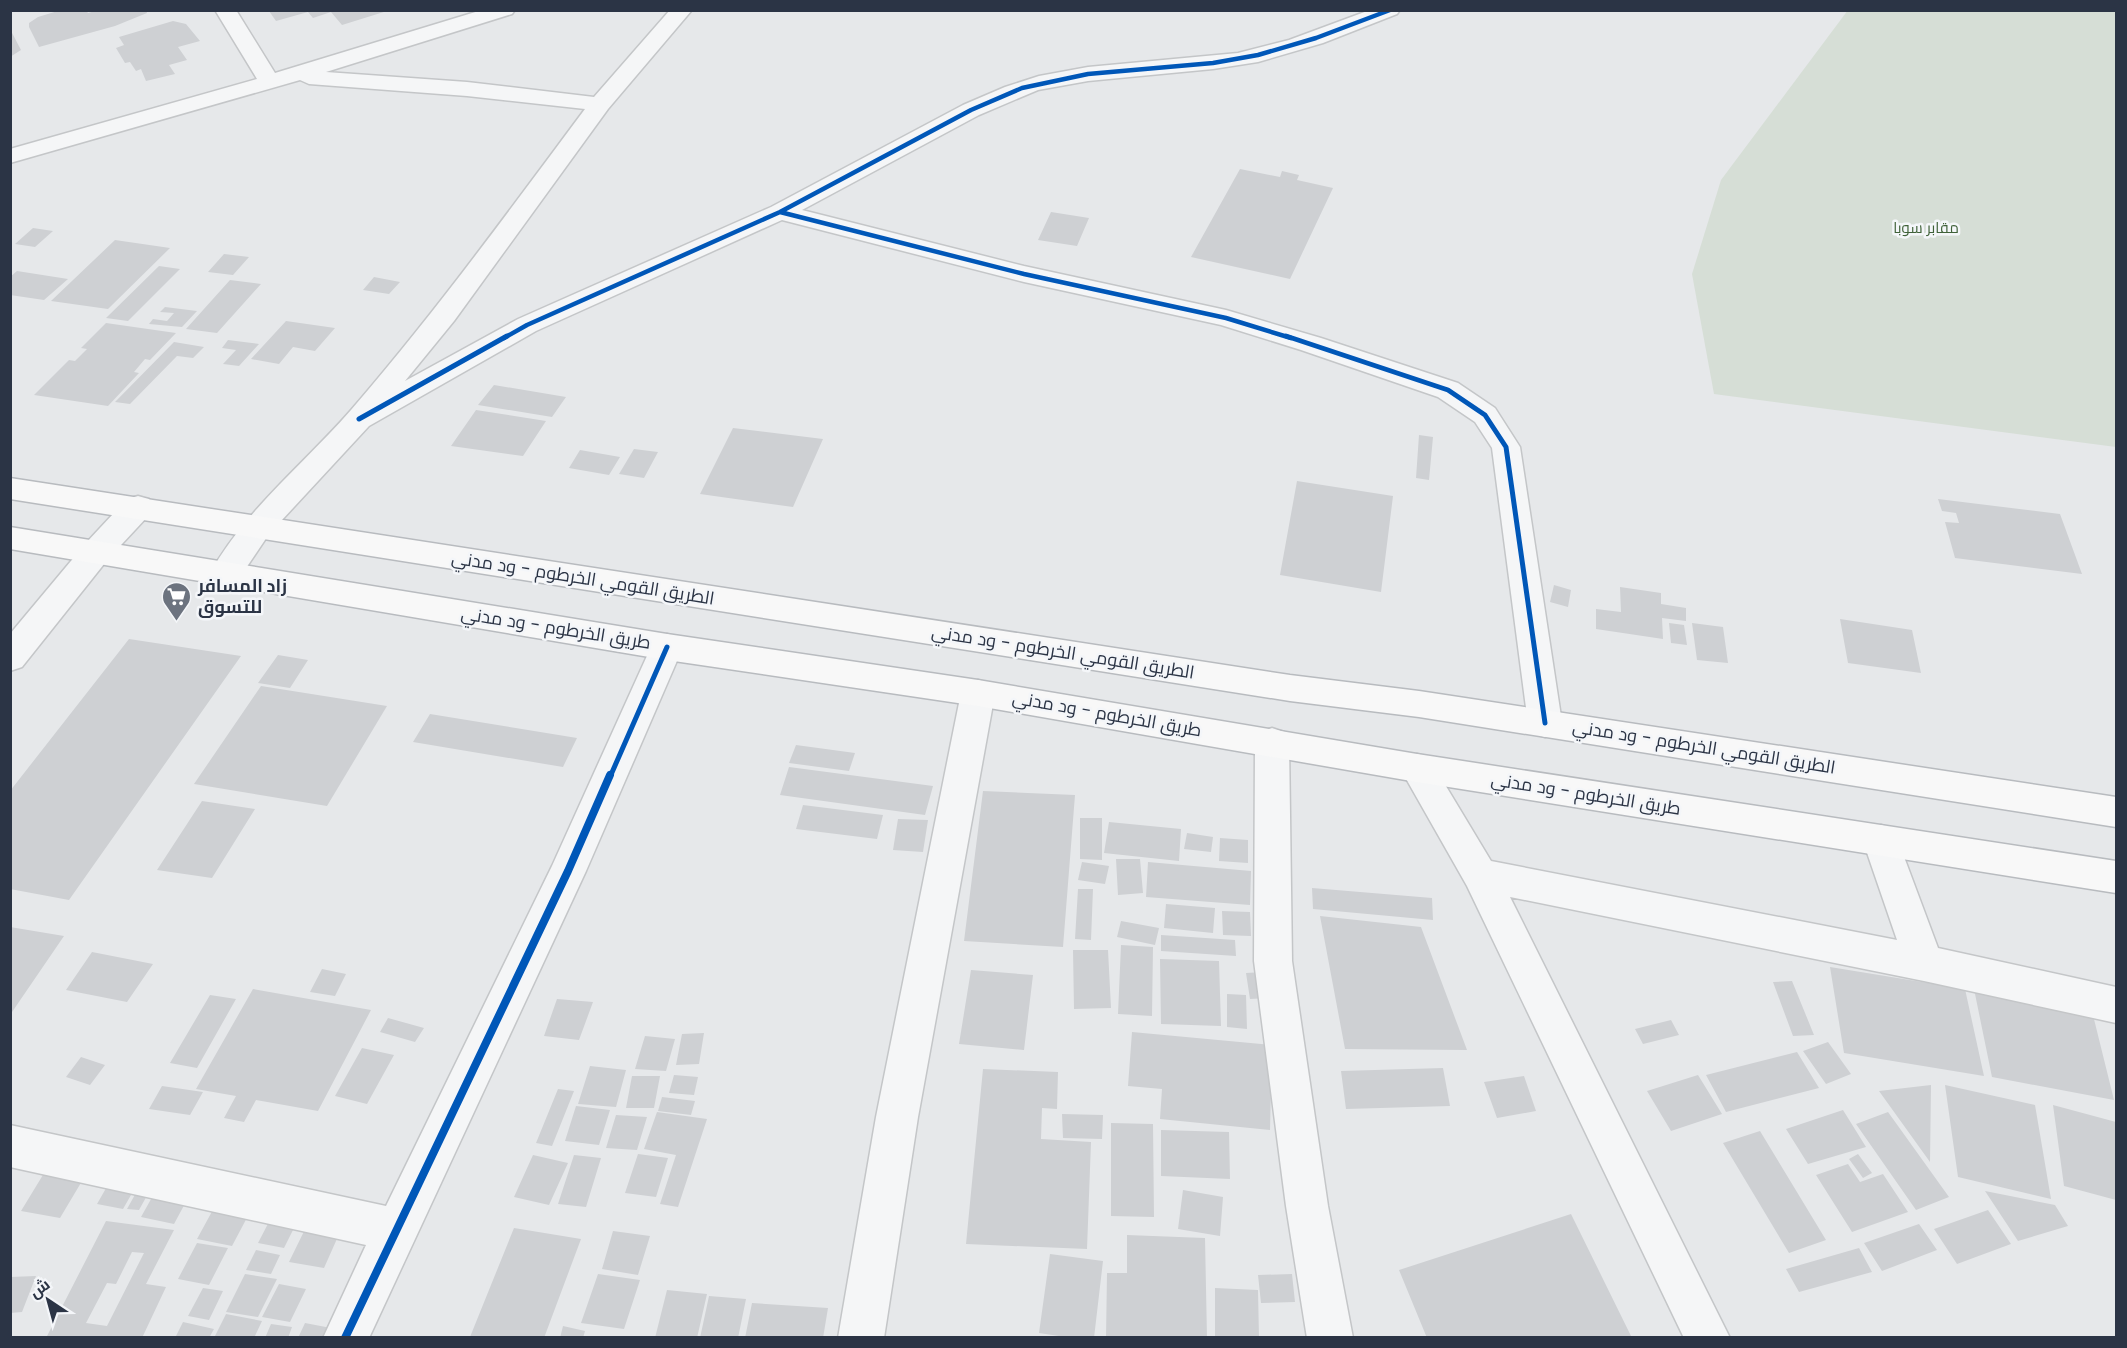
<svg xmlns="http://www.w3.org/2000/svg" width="2127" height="1348" font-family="Poppins,Cairo,sans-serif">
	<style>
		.green { fill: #d6ded6 }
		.building { fill: #ced0d3; fill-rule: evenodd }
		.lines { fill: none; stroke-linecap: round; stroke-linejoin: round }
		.minor-casing { stroke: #c4c6c8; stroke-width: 3 }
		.highway-casing { stroke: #b8bbbf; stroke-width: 3 }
		.minor { fill: #f5f6f7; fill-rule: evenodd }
		.highway { fill: #f8f8f8; fill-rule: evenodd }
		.cycleway-far2-casing { stroke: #f4f6f9; stroke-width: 8 }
		.cycleway-far1-casing { stroke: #f4f6f9; stroke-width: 9 }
		.cycleway-casing { stroke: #f4f6f9; stroke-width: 11 }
		.cycleway-far2 { stroke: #0057b8; stroke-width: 4.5 }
		.cycleway-far1 { stroke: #0057b8; stroke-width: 5 }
		.cycleway { stroke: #0057b8; stroke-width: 8 }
		.labels { text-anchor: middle; stroke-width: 5; stroke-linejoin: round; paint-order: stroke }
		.far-park-label { font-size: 15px; fill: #3f6138; stroke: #f4f6f9 }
		.street-label { font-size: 18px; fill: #2b3445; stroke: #f4f6f9 }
		.poi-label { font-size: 18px; font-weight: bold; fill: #2b3445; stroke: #f4f6f9; text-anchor: start }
	</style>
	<rect width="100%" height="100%" fill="#e6e8ea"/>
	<!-- green -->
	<path class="green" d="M1848,10L2116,11V447L1714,394L1692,274L1721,180Z"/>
	<!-- building -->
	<path class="building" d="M61,10H86L88,13L99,10L119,12L146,10L147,13L115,26L39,47L29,27V23L38,17Z
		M271,10H387V11L342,25L331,12L313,18L308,12L276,21L269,11Z
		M173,21L186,24L200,41L178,47L187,60L169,65L175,74L146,81L141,69L136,71L130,62L125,63L116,48L124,45L119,37Z
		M10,29L21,50L10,57Z
		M1240,169L1280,177L1282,171L1299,175L1297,180L1333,188L1290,279L1191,257Z
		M1051,212L1089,218L1077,246L1038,240Z
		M33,228L53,231L35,247L15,244Z
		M115,240L170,248L108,309L51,301Z
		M224,254L249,257L233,275L208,272Z
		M159,266L180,269L128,321L106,318Z
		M17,271L68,279L44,300L10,295V277Z
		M374,277L400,282L389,294L363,290Z
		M230,280L261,284L217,333L186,329Z
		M165,307L197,311L182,327L149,324L153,319L167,321L174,313L160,312Z
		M286,321L335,328L315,351L293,347L279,364L251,359Z
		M106,323L176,333L150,360L145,359L134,372L139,373L108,406L34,395L69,360L75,361L87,349L81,348Z
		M228,340L259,344L239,366L223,364L236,350L222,348Z
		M174,342L204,347L193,358L177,356L130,404L115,402Z
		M494,385L566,397L552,417L478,405Z
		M476,410L546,421L523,456L451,446Z
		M733,428L823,439L793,507L700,494Z
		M1419,435L1433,437L1429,480L1416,478Z
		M634,449L658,452L644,478L619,474Z
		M580,450L620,457L609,475L569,468Z
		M1297,481L1393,496L1381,592L1280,575Z
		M1938,499L2060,514L2082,574L1955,558L1945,522L1959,523L1956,513L1942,511Z
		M1554,585L1571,590L1568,607L1550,602Z
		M1620,587L1661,593V604L1686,608V621L1662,618L1663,639L1596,629V609L1621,612Z
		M1840,619L1912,630L1921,673L1848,663Z
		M1669,623L1684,625L1687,645L1671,643Z
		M1692,623L1723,627L1728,663L1697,660Z
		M129,639L241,656L69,900L10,889V791Z
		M278,655L308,660L290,688L258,683Z
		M261,686L387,706L327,806L194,784Z
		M430,714L577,738L563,767L413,742Z
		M796,745L855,753L849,771L789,763Z
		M789,767L933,786L925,815L780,795Z
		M983,791L1075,795L1063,947L964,941Z
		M202,801L255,809L212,878L157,870Z
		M803,805L883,815L877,839L796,829Z
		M1080,818H1102V860L1080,859Z
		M898,819L928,820L923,852L893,850Z
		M1109,822L1181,829L1179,861L1104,853Z
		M1187,833L1213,837L1211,852L1184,849Z
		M1220,838L1248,840V863L1219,861Z
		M1116,859H1140L1143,893L1118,895Z
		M1082,862L1109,866L1105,884L1078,880Z
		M1148,862L1251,871L1250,905L1146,897Z
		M1312,888L1432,898L1433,920L1313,909Z
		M1078,889H1093L1091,940L1075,939Z
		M1166,904L1215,908L1213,933L1164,928Z
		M1222,911L1250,912L1251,936L1223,935Z
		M1320,916L1421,927L1467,1050L1345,1049Z
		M1121,921L1159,928L1155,945L1117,937Z
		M10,927L64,936L10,1015Z
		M1161,935L1235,940L1236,956L1161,951Z
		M1121,945L1153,947L1152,1016L1118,1014Z
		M1073,950H1108L1111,1008L1074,1009Z
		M92,952L153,964L127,1002L66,990Z
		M1160,959L1219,961L1221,1026L1161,1024Z
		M1830,967L1965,989L1984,1076L1844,1053Z
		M322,969L346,974L335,996L310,992Z
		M971,970L1033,975L1024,1050L959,1044Z
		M1263,972L1269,998L1250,999L1246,973Z
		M1792,981L1814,1035L1793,1036L1773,982Z
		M253,989L371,1010L318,1111L256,1100L244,1122L224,1118L236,1096L196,1089Z
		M1974,989L2092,1011L2114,1100L1992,1077Z
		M1227,994L1246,995L1247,1029L1227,1027Z
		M210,995L236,999L197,1068L170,1063Z
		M557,999L593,1002L579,1040L544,1036Z
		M388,1018L424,1028L415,1042L380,1032Z
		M1671,1020L1679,1035L1643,1044L1635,1029Z
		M1132,1032L1272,1045L1270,1130L1160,1119L1162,1089L1128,1086Z
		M704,1033L699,1064L676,1065L682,1034Z
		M645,1036L675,1039L666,1071L635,1069Z
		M1828,1042L1851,1074L1826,1084L1803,1051Z
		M362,1048L394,1055L367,1104L335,1096Z
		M1797,1052L1819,1088L1726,1112L1706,1075Z
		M81,1057L105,1065L90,1085L66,1077Z
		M590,1066L626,1070L616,1107L578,1104Z
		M1443,1068L1450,1106L1346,1109L1341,1071Z
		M983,1069L1058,1072L1057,1109L1042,1108L1041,1139L1091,1142L1087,1249L966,1244Z
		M674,1075L698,1077L694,1095L669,1093Z
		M1698,1075L1722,1114L1671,1131L1647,1091Z
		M632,1076H660L654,1108H626Z
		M1524,1076L1536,1111L1497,1118L1484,1082Z
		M1931,1085L1930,1162L1879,1091Z
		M1945,1085L2035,1105L2051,1199L1958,1177Z
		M162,1086L203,1092L190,1115L149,1109Z
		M558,1089L574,1091L552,1146L536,1143Z
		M662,1097L695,1101L691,1115L658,1111Z
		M2053,1105L2116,1122V1200L2064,1186Z
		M576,1106L610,1110L599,1145L565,1141Z
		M1843,1110L1866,1147L1808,1164L1786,1129Z
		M657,1112L707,1119L678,1207L660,1204L676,1155L644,1149Z
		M1888,1112L1949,1197L1916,1210L1856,1124Z
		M1062,1114L1103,1115L1102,1139L1063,1138Z
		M616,1115L647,1117L637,1150L606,1148Z
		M1111,1123L1153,1124L1154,1217L1111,1216Z
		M1161,1130L1229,1132L1230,1179L1161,1176Z
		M1760,1131L1826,1240L1789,1253L1723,1143Z
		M638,1154L668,1158L656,1197L625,1193Z
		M1858,1154L1872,1173L1863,1178L1849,1159Z
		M533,1155L568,1163L549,1205L514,1197Z
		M574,1155L601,1158L586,1207L558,1204Z
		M1848,1164L1860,1182L1883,1174L1908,1212L1852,1232L1816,1175Z
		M49,1165L88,1171L60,1218L21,1211Z
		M109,1183L135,1188L123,1209L97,1204Z
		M1183,1190L1223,1197L1220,1236L1178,1229Z
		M137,1191L149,1192L139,1210L127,1209Z
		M1985,1191L2055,1205L2068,1226L2018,1241Z
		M155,1192L188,1198L174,1224L141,1217Z
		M215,1206L250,1212L232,1246L197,1239Z
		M1988,1210L2011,1244L1957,1264L1934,1229Z
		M1571,1214L1632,1338H1427L1399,1270Z
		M272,1216L298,1220L284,1248L258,1243Z
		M311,1217L344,1223L324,1268L289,1262Z
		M106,1221L174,1230L146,1284L166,1287L142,1338H46ZM132,1252L144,1253L107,1326L86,1323L107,1283L116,1284Z
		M1919,1224L1937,1250L1882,1271L1864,1243Z
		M514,1228L581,1239L544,1338L470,1337Z
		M613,1231L650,1236L638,1275L602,1269Z
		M1127,1235L1205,1238L1207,1338H1106L1107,1273H1127Z
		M197,1243L228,1248L209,1285L178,1279Z
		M1859,1248L1872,1272L1799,1292L1786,1269Z
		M256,1250L280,1255L271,1274L246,1270Z
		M1050,1254L1103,1261L1094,1338H1072L1039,1333Z
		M245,1274L277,1279L258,1317L226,1312Z
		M598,1274L640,1280L624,1329L581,1323Z
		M1292,1274L1295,1302L1261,1303L1258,1275Z
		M36,1276L22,1312L10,1313V1277Z
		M279,1284L306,1289L290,1322L262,1317Z
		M203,1288L223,1291L209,1320L188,1316Z
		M1215,1288L1258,1290L1259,1338H1215Z
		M667,1290L707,1294L697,1338H655Z
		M709,1296L746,1299L738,1338H700Z
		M752,1303L828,1308L823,1338H745Z
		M226,1314L262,1321L254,1338H214Z
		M183,1322L214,1329L209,1338H175Z
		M305,1323L331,1328L326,1338H298Z
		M271,1324L292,1327L288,1338H265Z
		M563,1326L585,1331L583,1338H560Z"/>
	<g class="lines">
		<defs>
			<path id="minor" d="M215,10H236L275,73L482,10H515L512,14L326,72L467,82L594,97L670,10H692L608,109L454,321L405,381L518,319L771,207L963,105L1005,87L1039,76L1088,67L1238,53L1289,40L1370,10H1400L1397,14L1323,43L1258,62L1213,69L1088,81L1038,90L979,115L802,210L1024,266L1226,310L1321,338L1458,383L1495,408L1520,447L1562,723L1557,733L1545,737L1533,733L1528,723L1492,448L1475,422L1438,397L1301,350L1221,325L1024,282L782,220L536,331L369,426L269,534L236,583L225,587L214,583L209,575C245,510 303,465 351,410C434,314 509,211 585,109L467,96L309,84L300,80L10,163V149L257,79Z
				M138,496L149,499L153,507L149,515L108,559L22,667L10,671V634L86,543L127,499Z
				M667,634L678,638L683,647L586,871L369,1338H323L366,1245L10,1167V1125L386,1206L552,866L651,647L656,638Z
				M978,680L990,684L995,693L918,1117L884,1338H838L876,1117L961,693L966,684Z
				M1272,728L1284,732L1289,742L1292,961L1328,1206L1353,1338H1307L1286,1206L1254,961L1255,742L1260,732Z
				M1417,754L1429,758L1491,861L1897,940L1863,841L1868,830L1881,825L1894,830L1938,948L2116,987V1023L1924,981L1510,897L1730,1338H1684L1467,886L1400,768L1405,758Z"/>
			<path id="highway" d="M10,478L1290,675L1419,691L2116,797V827L1419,717L1290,701L10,499Z
				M10,527L667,634L978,680L1417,754L2116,861V893L1417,782L978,706L667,660L10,549Z"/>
		</defs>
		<!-- minor casing -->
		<use href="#minor" class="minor-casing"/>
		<!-- highway casing -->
		<use href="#highway" class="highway-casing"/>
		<!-- minor -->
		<use href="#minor" class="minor"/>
		<!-- highway -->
		<use href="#highway" class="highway"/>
		<defs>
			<path id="cycleway-far2" d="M780,212L1024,274L1226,318L1291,338
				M504,338L527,325L780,212L971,110L1022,88L1088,74L1213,63L1258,55L1316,38L1390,10"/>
			<path id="cycleway-far1" d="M1286,336L1448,390L1485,415L1506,447L1545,723
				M359,419L507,336
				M610,777L667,647"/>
			<path id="cycleway" d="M345,1338L568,871L610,775"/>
		</defs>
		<!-- cycleway-far2 casing -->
		<use href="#cycleway-far2" class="cycleway-far2-casing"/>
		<!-- cycleway-far1 casing -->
		<use href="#cycleway-far1" class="cycleway-far1-casing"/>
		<!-- cycleway casing -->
		<use href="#cycleway" class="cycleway-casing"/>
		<!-- cycleway-far2 -->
		<use href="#cycleway-far2" class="cycleway-far2"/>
		<!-- cycleway-far1 -->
		<use href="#cycleway-far1" class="cycleway-far1"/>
		<!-- cycleway -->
		<use href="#cycleway" class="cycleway"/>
	</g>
	<!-- icons -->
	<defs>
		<symbol id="supermarket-pin" viewBox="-11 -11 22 30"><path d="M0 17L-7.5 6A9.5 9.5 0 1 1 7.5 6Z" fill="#6c737f" stroke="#f4f6f9"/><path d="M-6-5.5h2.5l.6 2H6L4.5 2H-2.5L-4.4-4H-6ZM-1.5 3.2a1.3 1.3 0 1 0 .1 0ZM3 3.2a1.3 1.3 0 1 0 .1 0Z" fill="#fff"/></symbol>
	</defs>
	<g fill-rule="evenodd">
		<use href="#supermarket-pin" x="160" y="580" width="33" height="45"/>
	</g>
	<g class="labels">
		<!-- far-park labels -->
		<g class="far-park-label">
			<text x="1926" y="233">مقابر سوبا</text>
		</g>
		<!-- street labels -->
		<g class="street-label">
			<text transform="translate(583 578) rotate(9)" y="6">الطريق القومي الخرطوم - ود مدني</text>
			<text transform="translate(556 628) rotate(9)" y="6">طريق الخرطوم - ود مدني</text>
			<text transform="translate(1063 652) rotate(9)" y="6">الطريق القومي الخرطوم - ود مدني</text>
			<text transform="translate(1107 714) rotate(10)" y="6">طريق الخرطوم - ود مدني</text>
			<text transform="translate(1704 747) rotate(9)" y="6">الطريق القومي الخرطوم - ود مدني</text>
			<text transform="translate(1586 794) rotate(9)" y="6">طريق الخرطوم - ود مدني</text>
		</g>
		<!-- poi labels -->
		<g class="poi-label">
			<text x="198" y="592">زاد المسافر<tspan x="198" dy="21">للتسوق</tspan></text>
		</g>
	</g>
	<!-- border -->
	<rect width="2127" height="1348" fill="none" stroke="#2b3445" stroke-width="24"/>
	<!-- north arrow -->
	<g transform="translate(48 1300) rotate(324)" stroke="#f4f6f9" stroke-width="4.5" paint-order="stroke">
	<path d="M0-4.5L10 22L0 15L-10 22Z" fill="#2b3445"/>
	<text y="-9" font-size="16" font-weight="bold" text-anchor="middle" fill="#2b3445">ش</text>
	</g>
</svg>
